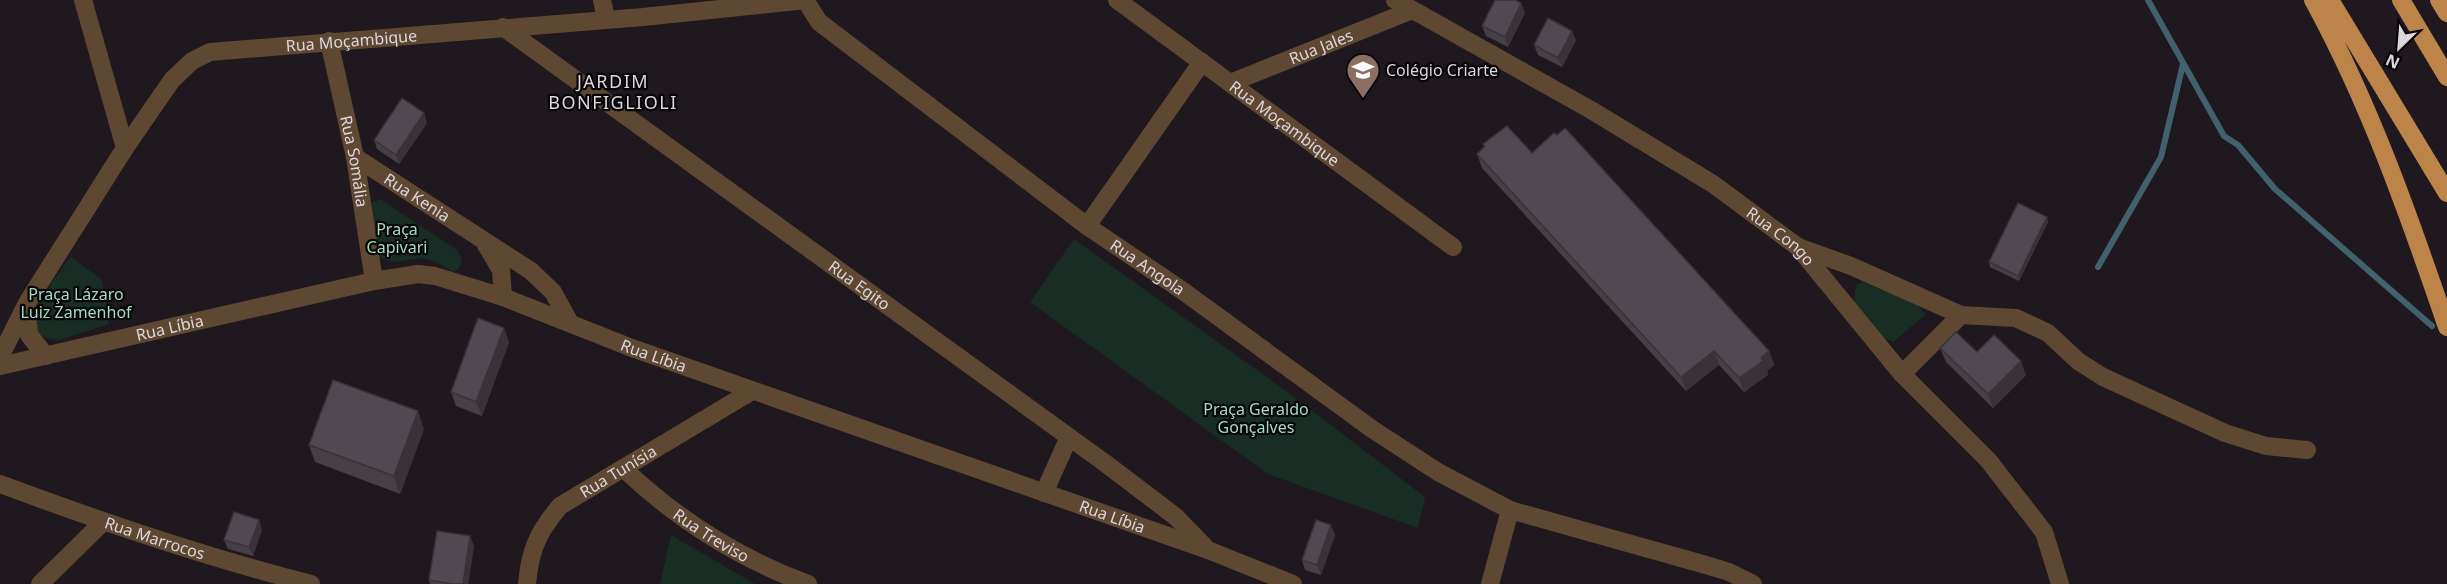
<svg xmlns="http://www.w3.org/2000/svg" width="2447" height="584" font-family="'Noto Sans',sans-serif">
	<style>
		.green { fill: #182e24 }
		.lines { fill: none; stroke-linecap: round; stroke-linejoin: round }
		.stream { stroke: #41626d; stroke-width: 6 }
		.minor { stroke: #5f4832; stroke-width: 18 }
		.highway { stroke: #bd844a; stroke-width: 18 }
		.wall { fill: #463f46 }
		.shaded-wall { fill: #393339 }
		.building { fill: #514951; stroke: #393339; stroke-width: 1.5 }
		.labels { text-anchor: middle; stroke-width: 4.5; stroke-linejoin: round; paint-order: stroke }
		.street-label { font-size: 16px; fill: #dcd7dc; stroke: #070507 }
		.poi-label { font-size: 16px; fill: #dcd7dc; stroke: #070507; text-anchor: start }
		.park-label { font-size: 16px; fill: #a3dec2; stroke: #070507 }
		.neighbourhood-label { font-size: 18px; letter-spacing: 1.5px; fill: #dcd7dc; stroke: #070507 }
	</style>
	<rect width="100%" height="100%" fill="#1f191f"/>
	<!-- green -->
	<path class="green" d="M380,199L457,250L462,260L459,268L453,272C444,266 436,261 426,259C409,256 391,269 378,255L371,203Z
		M1074,239L1286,391L1425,497L1418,528L1268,474L1030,302Z
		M71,257L102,280L109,324L59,340C3,336 58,275 71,257Z
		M1863,282L1913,302L1926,314L1893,342L1881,336L1854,302L1856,285Z
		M671,535L755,584H660Z"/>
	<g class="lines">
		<!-- stream -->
		<path class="stream" d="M2148,0L2224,136L2238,145L2275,189L2432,326
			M2098,267L2161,157L2183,64"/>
		<!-- minor -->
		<g class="minor">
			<path d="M83,0L125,148"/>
			<path d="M602,0L606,18"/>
			<path id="s1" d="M805,0L819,22L1087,226L1183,291L1372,429L1438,472L1510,510L1706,565L1729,572L1753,584"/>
			<path id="s2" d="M1117,0L1453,247"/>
			<path id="s3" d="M1395,0L1591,110L1713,184L1798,247L1902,374L1988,460L2044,532L2060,584"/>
			<path id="s4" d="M503,27L1105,463L1176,517L1205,547"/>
			<path id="s5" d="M329,41L355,157L374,281"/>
			<path id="s6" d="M1230,83L1410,11"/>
			<path id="s7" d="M355,157L531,271L553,292L569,321"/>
			<path d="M1087,226L1202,62"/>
			<path d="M486,245L501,270L503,297"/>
			<path d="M1798,247L1851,266L1961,315L2016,318L2048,333L2078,361L2103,377L2225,433L2266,446L2307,450"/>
			<path d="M27,308L29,335L46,356"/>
			<path id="s8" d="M0,357L27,303L125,148L172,80L192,61L210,52L643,17L806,0"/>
			<path id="s9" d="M0,366L374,281L418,274L435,276L503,297L632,348L1208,550L1293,584"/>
			<path d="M1902,374L1961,315"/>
			<path id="s10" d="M624,469C678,520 738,558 808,584"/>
			<path id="s11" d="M0,484C102,522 205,557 311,584"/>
			<path d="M1044,493L1069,437"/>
			<path d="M40,584L103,522"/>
			<path id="s12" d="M527,584C530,550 538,532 560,506L752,391"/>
			<path d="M1490,584L1510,510"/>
		</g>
		<!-- highway -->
		<path class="highway" d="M2313,0C2370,104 2409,216 2447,327
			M2330,0L2447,193
			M2401,0L2447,77
			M2439,0L2447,13"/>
	</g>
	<!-- wall -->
	<path class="wall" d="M1521,3L1525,13L1508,47L1486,36L1482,26Z
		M1576,40L1562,67L1538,55L1534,45Z
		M427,123L399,164L377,149L374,140Z
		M1483,144L1532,153L1769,351L1774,365L1767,371L1768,375L1744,392L1719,365L1686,391L1482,168L1477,154L1484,147Z
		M2047,217L2048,222L2019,281L1990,267L1989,262Z
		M509,342L482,416L456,406L451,392Z
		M1940,348L1977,352L2026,375L1993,408L1946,362Z
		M424,429L400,494L315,462L309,445Z
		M262,530L253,556L228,549L224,540Z
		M1335,535L1321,575L1305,570L1302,560Z
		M470,536L474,546L468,584H430L429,580Z"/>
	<!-- shaded-wall -->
	<path class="shaded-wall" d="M1521,3L1525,13L1508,47L1505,37Z
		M1572,31L1576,40L1562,67L1558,58Z
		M424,113L427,123L399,164L396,155Z
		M2047,217L2048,222L2019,281L2018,276Z
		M504,328L509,342L482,416L476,402Z
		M1714,351L1719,365L1686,391L1681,377Z
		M1769,351L1774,365L1767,371L1768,375L1744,392L1739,378Z
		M2021,361L2026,375L1993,408L1988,394Z
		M418,411L424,429L400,494L394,476Z
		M259,520L262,530L253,556L249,547Z
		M1331,525L1335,535L1321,575L1317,565Z
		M470,536L474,546L468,584H463Z"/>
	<!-- building -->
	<path class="building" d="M1495,0H1515L1521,3L1505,37L1482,26Z
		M1548,18L1572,31L1558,58L1534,45Z
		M402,98L424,113L396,155L374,140Z
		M1507,126L1532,153L1554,133L1557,135L1565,128L1769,351L1761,358L1763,361L1739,378L1714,351L1681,377L1477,154L1485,146L1483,144Z
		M2018,203L2047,217L2018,276L1989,262Z
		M478,318L504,328L476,402L451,392Z
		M1956,332L1977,352L1994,335L2021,361L1988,394L1940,348Z
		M333,380L418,411L394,476L309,445Z
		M234,512L259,520L249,547L224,540Z
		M1316,520L1331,525L1317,565L1302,560Z
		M437,531L470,536L463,584H452L429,580Z"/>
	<!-- icons -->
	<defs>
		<symbol id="school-pin" viewBox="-11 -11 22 30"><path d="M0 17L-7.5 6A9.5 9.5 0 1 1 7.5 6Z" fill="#8d6e63" stroke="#070507"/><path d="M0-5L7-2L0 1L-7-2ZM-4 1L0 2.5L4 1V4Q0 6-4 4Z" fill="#fff"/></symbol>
	</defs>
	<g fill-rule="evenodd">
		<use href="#school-pin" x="1344" y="51" width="38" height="52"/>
	</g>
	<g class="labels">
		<!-- street labels -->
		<g class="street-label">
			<text dy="6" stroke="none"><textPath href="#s8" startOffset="516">Rua Moçambique</textPath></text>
			<text dy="6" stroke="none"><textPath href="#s6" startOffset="98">Rua Jales</textPath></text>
			<text dy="6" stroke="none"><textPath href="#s2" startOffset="208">Rua Moçambique</textPath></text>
			<text dy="6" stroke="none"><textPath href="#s5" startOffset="123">Rua Somália</textPath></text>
			<text dy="6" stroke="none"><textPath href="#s7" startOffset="74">Rua Kenia</textPath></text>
			<text dy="6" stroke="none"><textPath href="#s3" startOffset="453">Rua Congo</textPath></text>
			<text dy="6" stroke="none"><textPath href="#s1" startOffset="436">Rua Angola</textPath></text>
			<text dy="6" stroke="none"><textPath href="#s4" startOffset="440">Rua Egito</textPath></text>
			<text dy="6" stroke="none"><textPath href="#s9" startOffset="174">Rua Líbia</textPath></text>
			<text dy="6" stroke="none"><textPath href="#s9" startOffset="678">Rua Líbia</textPath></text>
			<text dy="6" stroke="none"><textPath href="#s12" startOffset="154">Rua Tunísia</textPath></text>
			<text dy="6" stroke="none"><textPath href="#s9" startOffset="1164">Rua Líbia</textPath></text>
			<text dy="6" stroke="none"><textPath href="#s10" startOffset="110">Rua Treviso</textPath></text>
			<text dy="6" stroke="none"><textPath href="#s11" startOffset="164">Rua Marrocos</textPath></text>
		</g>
		<!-- poi labels -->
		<g class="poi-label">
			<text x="1386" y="76">Colégio Criarte</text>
		</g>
		<!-- park labels -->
		<g class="park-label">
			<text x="397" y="235">Praça<tspan x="397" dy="18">Capivari</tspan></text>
			<text x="76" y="300">Praça Lázaro<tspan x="76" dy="18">Luiz Zamenhof</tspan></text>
			<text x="1256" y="415">Praça Geraldo<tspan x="1256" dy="18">Gonçalves</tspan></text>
		</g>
		<!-- neighbourhood labels -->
		<g class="neighbourhood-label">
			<text x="613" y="88">JARDIM<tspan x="613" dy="21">BONFIGLIOLI</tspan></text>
		</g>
	</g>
	<!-- north arrow -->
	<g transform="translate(2399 48) rotate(205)" stroke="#070507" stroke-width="4.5" paint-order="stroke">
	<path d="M0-4.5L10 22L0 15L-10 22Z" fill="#dcd7dc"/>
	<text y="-9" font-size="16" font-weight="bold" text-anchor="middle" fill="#dcd7dc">N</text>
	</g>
</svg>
